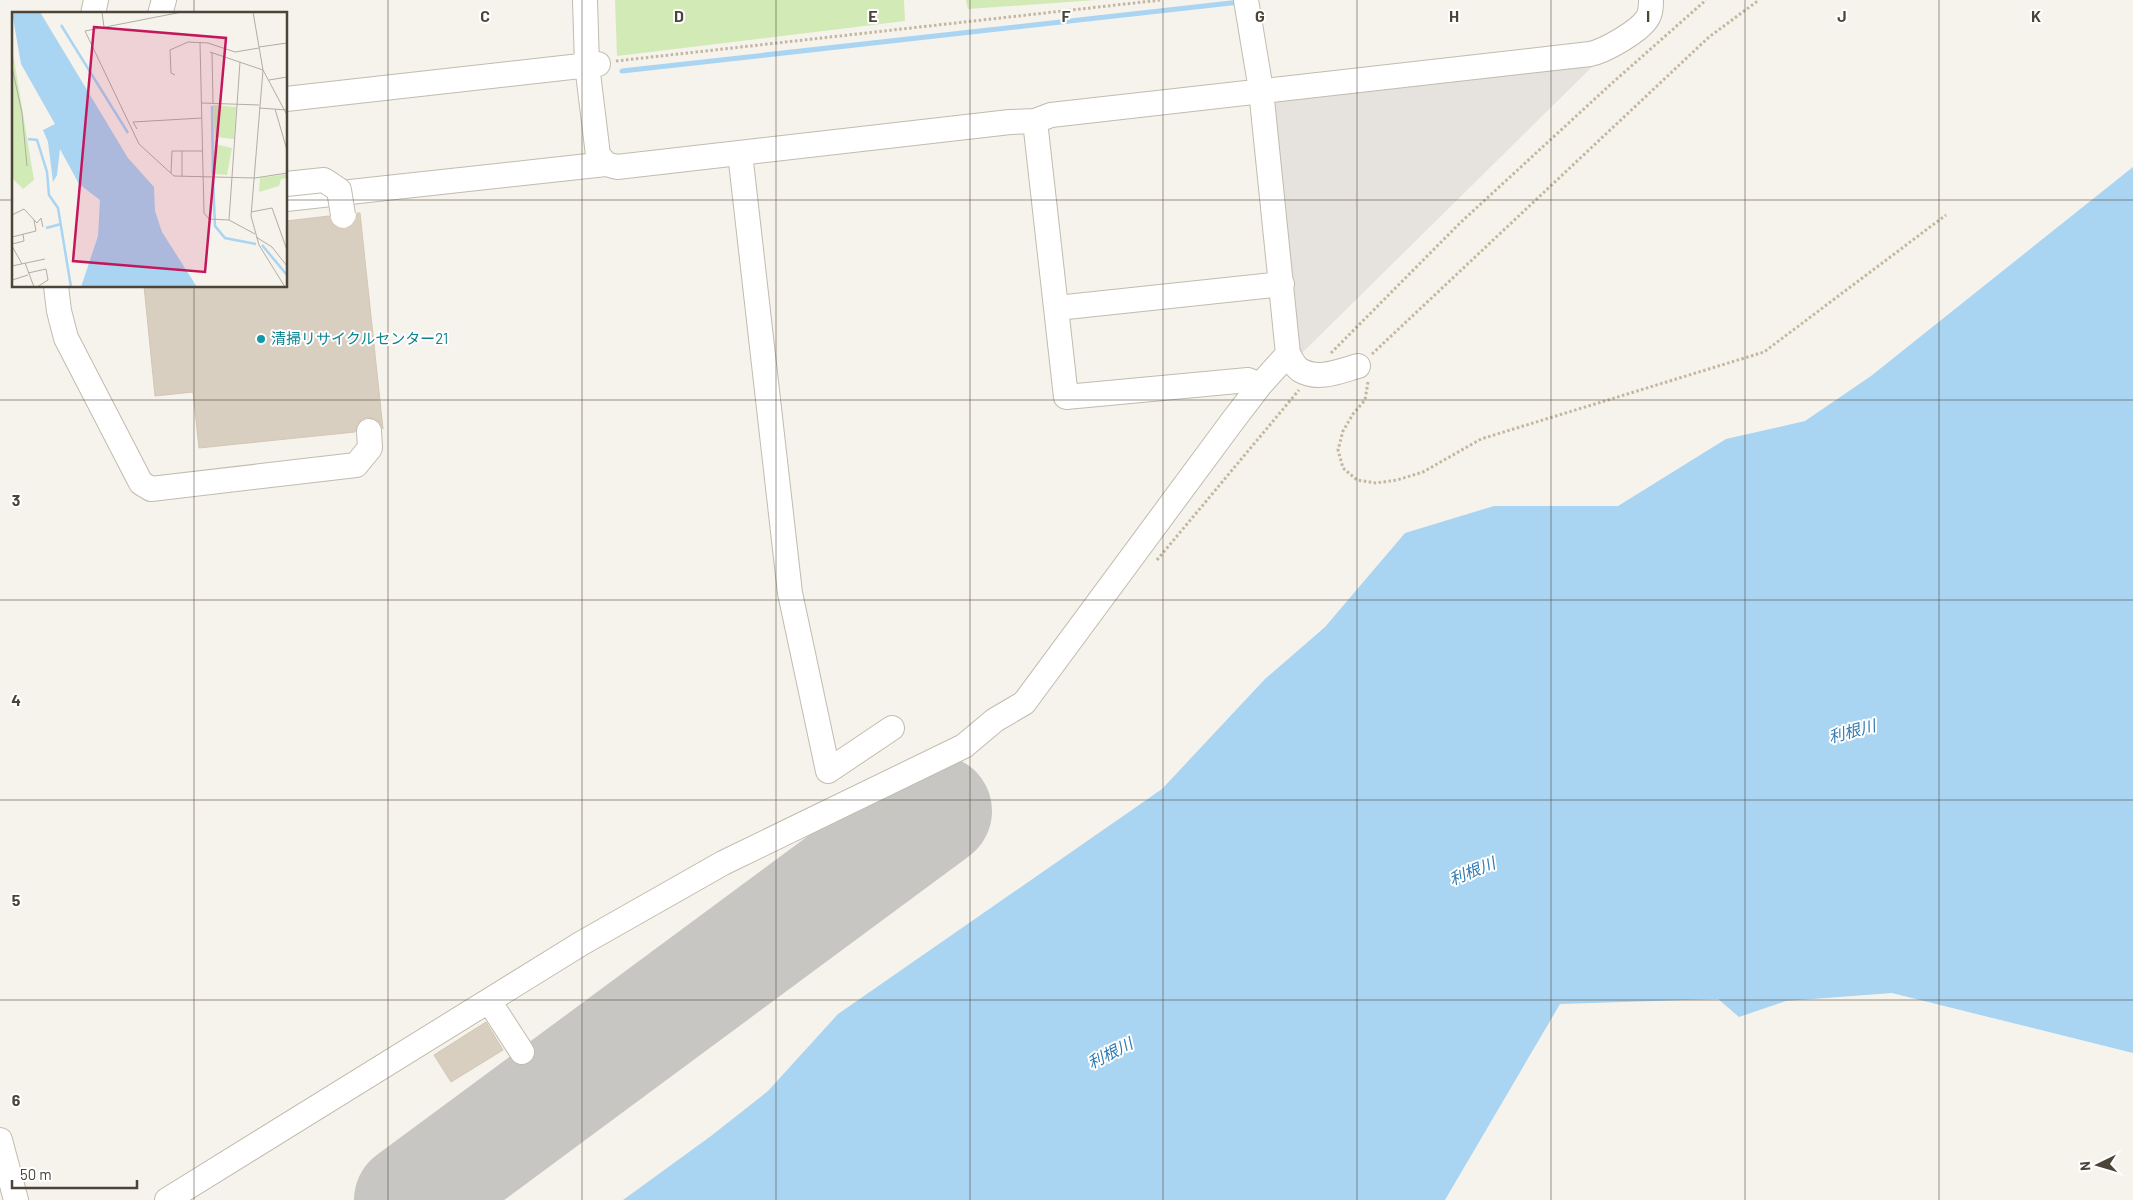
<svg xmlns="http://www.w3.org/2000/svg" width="2133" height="1200" font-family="Barlow,'Noto Sans JP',sans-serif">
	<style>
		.industrial { fill: #e6e2dd }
		.green { fill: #d2eab5 }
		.water { fill: #a9d4f2 }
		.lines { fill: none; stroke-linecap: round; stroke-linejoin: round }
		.stream { stroke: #a9d4f2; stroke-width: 5 }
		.runway { stroke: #c8c6c3; stroke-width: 112 }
		.building { fill: #d8cfc1; stroke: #d3c7b4 }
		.minor-casing { stroke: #c2bbae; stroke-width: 26 }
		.path { stroke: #c4b79f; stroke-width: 3; stroke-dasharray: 2.5 2.5; stroke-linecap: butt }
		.minor { stroke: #fff; stroke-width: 24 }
		.minor-bridge-casing { stroke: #c2bbae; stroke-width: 26; stroke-linecap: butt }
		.minor-bridge { stroke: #fff; stroke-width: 24 }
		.grid { fill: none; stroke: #4b4439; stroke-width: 1; stroke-opacity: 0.55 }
		.culture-dot { fill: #0f9aa8; stroke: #fff; stroke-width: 2 }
		.labels { text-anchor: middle; stroke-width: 4; stroke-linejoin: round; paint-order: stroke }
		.culture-label { font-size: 15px; fill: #0d838f; stroke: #fff; text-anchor: start }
		.water-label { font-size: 16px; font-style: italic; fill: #2e7ab2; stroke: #fff }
		.inset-river { fill: none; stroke: #a9d4f2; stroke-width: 2.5 }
		.inset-road { fill: none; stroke: #b2ada4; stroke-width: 1 }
		.view { fill: #c2185b; fill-opacity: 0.15; stroke: #c2185b; stroke-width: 2.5 }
		.inset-edge { fill: none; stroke: #4b4439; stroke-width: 2.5 }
		.grid-label { font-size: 16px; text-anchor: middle; font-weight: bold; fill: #4b4439; stroke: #fff; stroke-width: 4; stroke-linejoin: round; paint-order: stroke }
	</style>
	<rect width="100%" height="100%" fill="#f6f3ec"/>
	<!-- industrial -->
	<path class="industrial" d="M1598,61L1300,355L1271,100Z"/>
	<!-- green -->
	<path class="green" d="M615,0H904L905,21L617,56Z
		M966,0H1096L968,9Z"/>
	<!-- water -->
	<path class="water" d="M2133,167V1053L1892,993L1786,1001L1739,1017L1718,999L1560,1004L1445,1200H623L711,1136L768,1091L838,1014L1162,789L1265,679L1325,627L1405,533L1494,506H1618L1726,439L1805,421L1871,376Z"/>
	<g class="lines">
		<!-- stream -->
		<path class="stream" d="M622,71L1240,2"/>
		<!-- runway -->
		<path class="runway" d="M410,1200L936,811"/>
	</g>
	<!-- building -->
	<path class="building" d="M357,213H360L383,429L380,423L376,419L368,417L362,419L357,424L355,432L199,448L193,392L155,396L144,286H286V221L329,216L333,224L339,228L345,229L352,225L356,219Z
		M486,1022L503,1050L451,1082L434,1055Z"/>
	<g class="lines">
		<defs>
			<path id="minor" d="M585,0L587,65L598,155L606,164L617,167L1010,122L1035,121L1051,115L1590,54C1605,51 1638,32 1647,19C1651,13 1651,6 1651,0
				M1246,0L1261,90L1288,354C1291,359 1295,367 1300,370C1318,381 1340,371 1358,366
				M93,14L96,0
				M160,14L164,0
				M286,99L598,64
				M1035,121L1066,397L1248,380L1260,385
				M740,153L790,593L828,771L892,728
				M286,199L606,164
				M56,286L59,311L66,338L141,483L151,489L356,465L370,448L369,431
				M1057,308L1282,284
				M489,1001L522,1052
				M0,1140L16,1200
				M167,1200L582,943L723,863L964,746L995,720L1024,703L1231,423L1260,385L1288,354"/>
		</defs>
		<!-- minor casing -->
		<use href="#minor" class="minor-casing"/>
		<!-- path -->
		<path class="path" d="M616,61L1161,0
			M1331,353L1460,223L1611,84L1706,0
			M1372,354L1709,37L1759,0
			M1368,382L1365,400L1353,414L1343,431L1338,450L1343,468L1357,480L1376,483L1397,480L1423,472L1481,439L1764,352L1946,215
			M1157,560L1299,390"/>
		<!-- minor -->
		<use href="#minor" class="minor"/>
		<defs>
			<path id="minor-bridge" d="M286,184L324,180L339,190L343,215"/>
		</defs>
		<!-- minor-bridge casing -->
		<use href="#minor-bridge" class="minor-bridge-casing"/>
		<!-- minor-bridge -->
		<use href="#minor-bridge" class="minor-bridge"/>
	</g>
	<!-- grid -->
	<path class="grid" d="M194,0V14M388,0V1200M582,0V1200M776,0V1200M970,0V1200M1163,0V1200M1357,0V1200M1551,0V1200M1745,0V1200M1939,0V1200M0,200H14M286,200H2133M194,286V1200M0,400H2133M0,600H2133M0,800H2133M0,1000H2133"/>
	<!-- markers -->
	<circle class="culture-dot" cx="261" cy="339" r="5"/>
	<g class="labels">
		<!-- culture labels -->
		<g class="culture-label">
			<text x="271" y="344">清掃リサイクルセンター21</text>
		</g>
		<!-- water labels -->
		<g class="water-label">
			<text transform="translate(1852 731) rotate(-15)" y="6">利根川</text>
			<text transform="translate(1472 871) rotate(-22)" y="6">利根川</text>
			<text transform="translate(1110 1053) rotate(-27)" y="6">利根川</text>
		</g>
	</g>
	<!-- overview -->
	<g transform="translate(12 12)">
		<rect width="275" height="275" fill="#f6f3ec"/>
		<path d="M0,35L22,168L11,177L0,166ZM201,93L224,95L222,127L203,125ZM203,132L220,136L215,163L203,162ZM275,162V166L269,167L267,174L247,180L248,166Z" fill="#d2eab5"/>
		<path d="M0,0H28L116,146L142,175L143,199L150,220L185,275H69L86,224L88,188L67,172L48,137L45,163L41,170L36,130L31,118L43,112L9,52Z" fill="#a9d4f2"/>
		<path class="inset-river" d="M49,13L116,121M200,94L201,162M16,127L25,128L35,160L37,183L46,196L59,275M201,166L203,214L213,226L244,232M34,216L49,212M250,233L275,263"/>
		<path class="inset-road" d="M90,0L92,15M170,0L73,19L127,132L162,164L243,166L275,161M241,0L251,58L239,204L247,233L273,275M188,31L192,201L197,207L217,208L243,222M247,35L275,31M198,40L251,58L275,103M200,40L201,91M0,55L10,101L15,154M163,63L159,61L158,38L176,30L196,31L223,40L247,36M257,68L275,65M190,91L247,93M247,96L275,98M263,97L275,138M125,117L121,110L190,106M170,139V164M159,161L160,139H190M239,200L260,196L275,238M0,203L12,197L25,211L29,206L31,215M217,208L228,50M0,225L24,219L22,208M244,225L260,235L275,254M0,232L12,229L11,222M0,234L10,252M13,251L22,275M0,254L33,247M16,261L34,257L36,268L25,275M0,268L16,263"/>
		<path class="view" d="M82,15L214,26L193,260L61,249Z"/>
		<rect width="275" height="275" class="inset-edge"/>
	</g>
	<g class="grid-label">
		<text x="485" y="22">C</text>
		<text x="679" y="22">D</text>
		<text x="873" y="22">E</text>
		<text x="1066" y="22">F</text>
		<text x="1260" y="22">G</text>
		<text x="1454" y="22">H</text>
		<text x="1648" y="22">I</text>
		<text x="1842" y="22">J</text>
		<text x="2036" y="22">K</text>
		<text x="16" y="506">3</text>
		<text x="16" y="706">4</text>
		<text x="16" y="906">5</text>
		<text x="16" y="1106">6</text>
	</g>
	<!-- north arrow -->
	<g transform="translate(2098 1165) rotate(265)" stroke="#ffffff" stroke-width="4" paint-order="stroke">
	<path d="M0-4L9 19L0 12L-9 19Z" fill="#4b4439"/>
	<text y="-8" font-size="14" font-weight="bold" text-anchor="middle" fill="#4b4439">N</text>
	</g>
	<!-- scale -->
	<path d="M12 1180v8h125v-8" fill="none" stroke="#4b4439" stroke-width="2.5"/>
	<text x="20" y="1180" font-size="15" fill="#4b4439" stroke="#ffffff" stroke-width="4" paint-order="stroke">50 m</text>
</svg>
